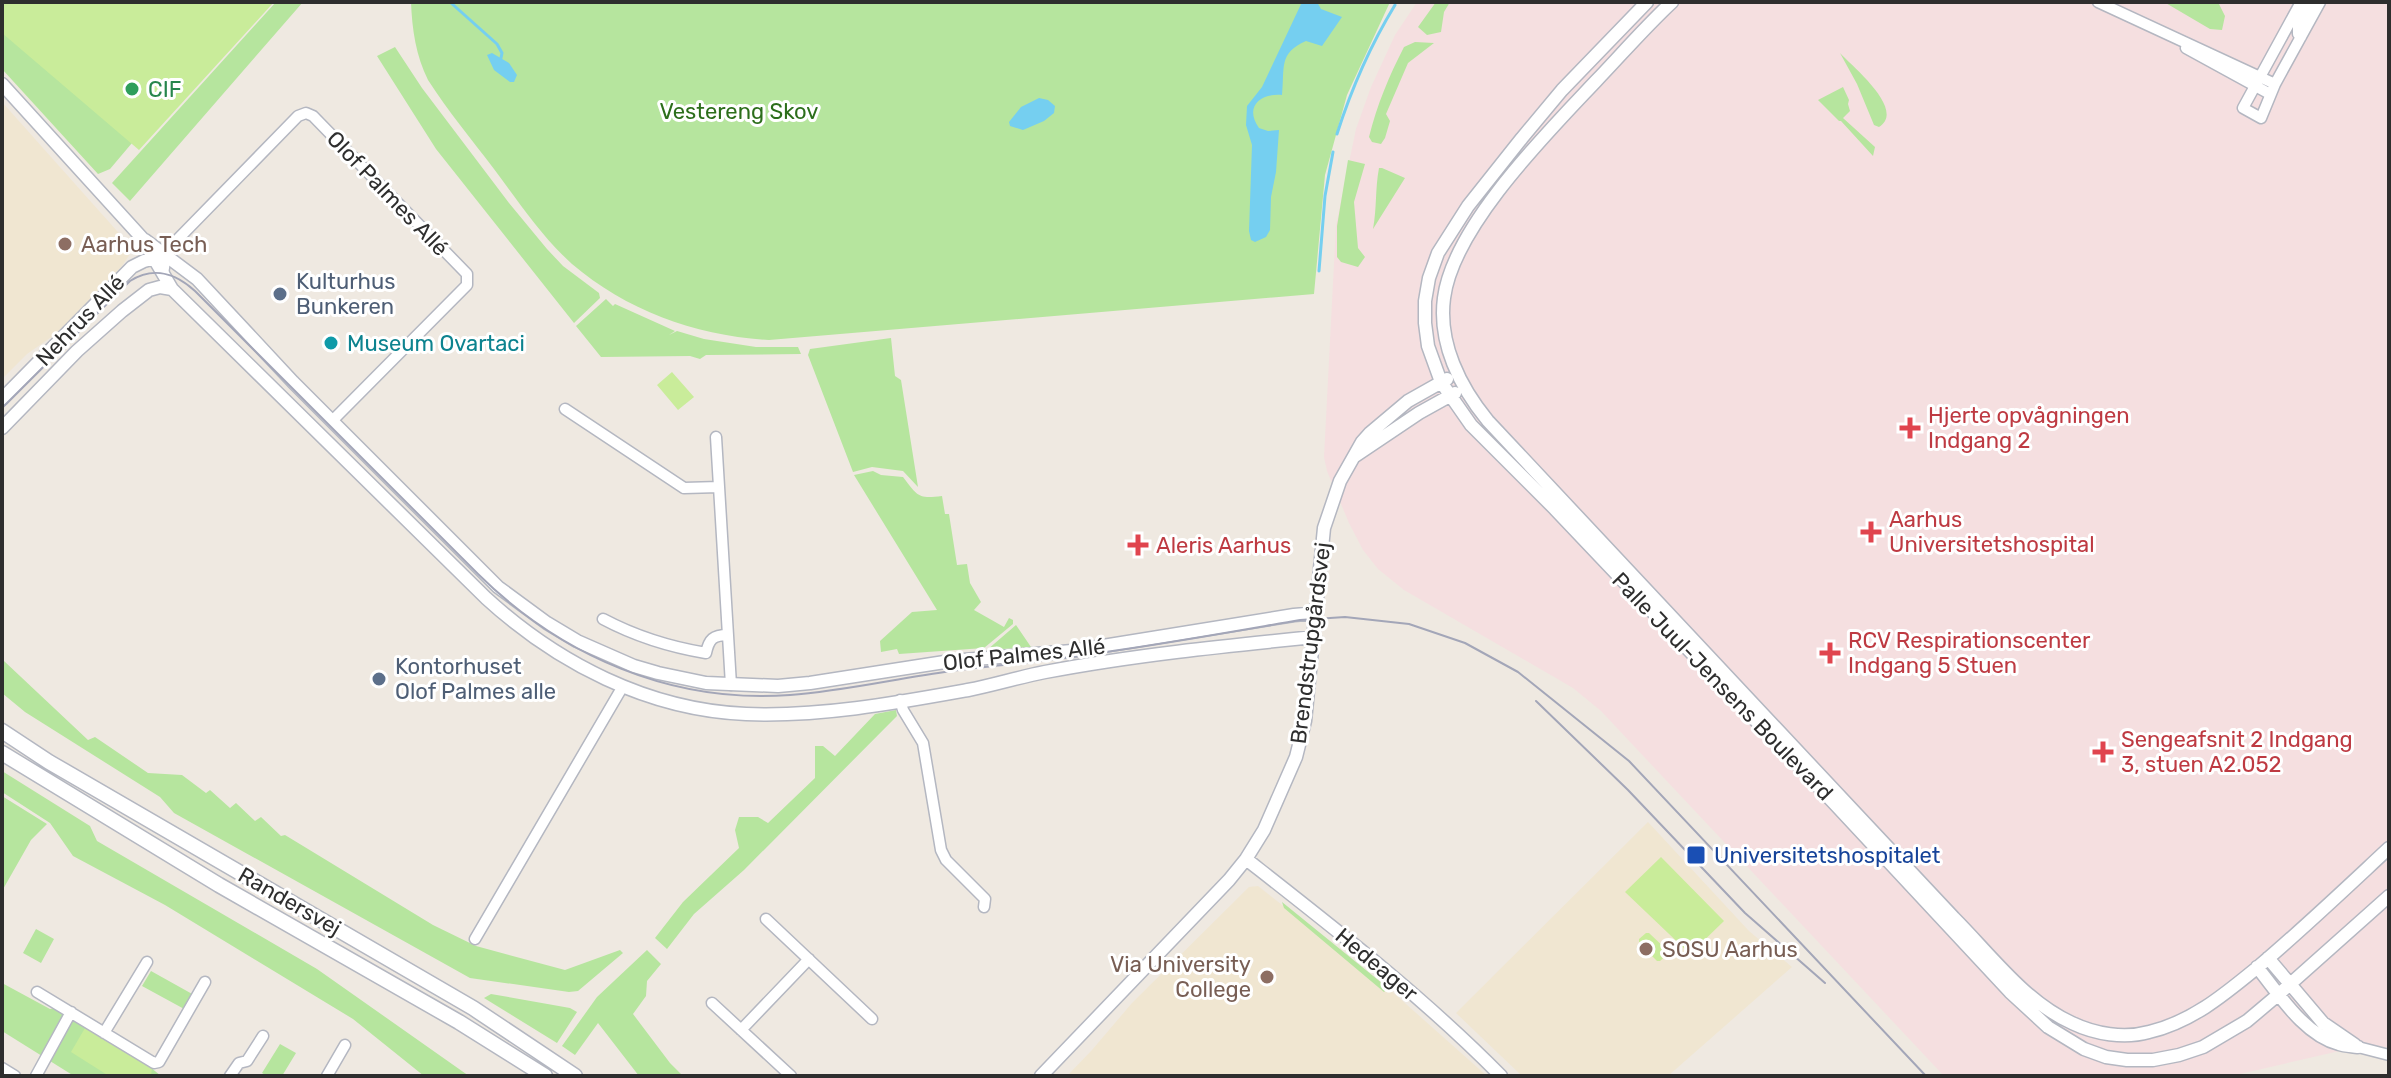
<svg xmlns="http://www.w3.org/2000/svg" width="2391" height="1078" font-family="Rubik,sans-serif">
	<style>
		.education { fill: #f0e6d1 }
		.medical { fill: #f5dfe0 }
		.green { fill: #b6e59e }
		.pitch { fill: #c9ec9a }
		.water { fill: #75cff0 }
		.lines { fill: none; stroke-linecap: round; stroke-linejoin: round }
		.stream { stroke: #75cff0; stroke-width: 3 }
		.minor-casing { stroke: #b4b7c1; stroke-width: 13 }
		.tertiary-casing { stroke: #b4b7c1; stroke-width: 15 }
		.secondary-casing { stroke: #b4b7c1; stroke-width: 17 }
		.minor { stroke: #fff; stroke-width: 10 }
		.tertiary { stroke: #fff; stroke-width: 12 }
		.secondary { stroke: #fff; stroke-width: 14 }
		.tram { stroke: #a3a6b8; stroke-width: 2 }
		.leisure-dot { fill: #2e9e5b; stroke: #fff; stroke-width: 3 }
		.education-dot { fill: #8d6e63; stroke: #fff; stroke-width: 3 }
		.service-dot { fill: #5c6f8a; stroke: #fff; stroke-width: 3 }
		.culture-dot { fill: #0f9aa8; stroke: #fff; stroke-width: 3 }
		.health-dot { fill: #e0444e; stroke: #fff; stroke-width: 3 }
		.transit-dot { fill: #1a4fb4; stroke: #fff; stroke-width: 3 }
		.labels { text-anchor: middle; stroke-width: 6; stroke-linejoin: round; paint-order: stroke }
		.leisure-label { font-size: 22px; fill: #27864d; stroke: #fff; text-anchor: start }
		.park-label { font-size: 22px; fill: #2c6e1b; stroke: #fff }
		.street-label { font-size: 22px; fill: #2e2e2e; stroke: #fff }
		.education-label { font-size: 22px; fill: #785e54; stroke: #fff; text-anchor: start }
		.service-label { font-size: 22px; fill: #4e5e75; stroke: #fff; text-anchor: start }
		.culture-label { font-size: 22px; fill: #0d838f; stroke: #fff; text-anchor: start }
		.health-label { font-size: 22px; fill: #be3a42; stroke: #fff; text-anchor: start }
		.transit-label { font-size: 22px; fill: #164399; stroke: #fff; text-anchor: start }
	</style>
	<rect width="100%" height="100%" fill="#efe9e1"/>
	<!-- education -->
	<path class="education" d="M2,102L125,240L130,248V254L122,266L57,333L27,354L2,379Z
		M1648,822L1749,931L1792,967L1668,1076H1522L1456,1013Z
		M1258,886L1388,988L1487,1076H1067L1092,1050L1132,1003L1249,887Z"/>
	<!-- medical -->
	<path class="medical" d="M1417,2H2389V1048L2370,1044L2231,1076H1944L1601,711L1573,688L1404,590L1378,569L1363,550L1349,523L1327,471L1324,457L1336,225L1356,129L1371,87L1395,35Z"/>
	<!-- green -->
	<path class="green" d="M276,2H303L130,201L112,183Z
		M411,2H1390L1347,95L1325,175L1314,294L769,340C697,336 627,311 572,264C542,237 518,201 494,169C472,140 448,111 428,80C416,56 412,29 411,2Z
		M1436,2H1450L1444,12L1441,32L1427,35L1418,27Z
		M2164,2H2218L2225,16L2222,30L2210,29Z
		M2,22L7,36L132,143L110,169L98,174L2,69Z
		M1415,42L1434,43L1408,63L1386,114L1390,121L1385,138L1381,144L1372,142L1369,137C1377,105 1389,76 1404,47Z
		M395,47L422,88L509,203L547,249L563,266L599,293L600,298L574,323L436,149L377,56Z
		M1840,53C1854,68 1906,110 1879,127L1874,125L1857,84Z
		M1843,87L1849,100L1848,104L1850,111L1843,118L1875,147L1873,156L1841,121H1839L1818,100Z
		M1348,160L1365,164L1354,202L1358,248L1365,257L1358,267L1341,262L1337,257V226Z
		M1379,168H1382L1405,178L1373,229C1377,208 1375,189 1379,168Z
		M606,299L613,306L615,304L675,331L669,335L677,331L704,339L756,347H798L801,354L706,355L700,359L690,356L601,357L576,326Z
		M891,338L895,376L901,380L918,487L903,471L872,467L853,472L808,355L810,349Z
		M873,471L881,475L903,477C918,496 917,499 942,496L945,514H949L957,565L967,564L970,583L981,602L974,610L1004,627L1009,618L1013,620V624L984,648L899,654L897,649L881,652L880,641L912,612L937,610L854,475Z
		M1016,625L1031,647L987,650Z
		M4,661L88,740L95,737L148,773L182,775L206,793L210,790L230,808L236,803L255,821L261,817L281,836L285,835L433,925L476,946L565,970L620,950L623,953L578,991L569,992L470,978L174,813L160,797L25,712L2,693V663Z
		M896,710L897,716L744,870L694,914L667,949L655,938L683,902L739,848L735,830L739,817H758L768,823L815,778V746H823L835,756L875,714Z
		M2,771L90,826L97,841L317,969L469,1076H424L353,1019L165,905L73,856L50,823L2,792Z
		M2,796L47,824L31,840L2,891Z
		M1282,902L1388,988L1384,992L1284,908Z
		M36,929L54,939L41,963L23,953Z
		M647,950L661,964L647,981L646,996L633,1014L670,1063L683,1076H639L598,1023L575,1055L562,1046L597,997Z
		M151,971L194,995L186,1010L142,986Z
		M2,983L50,1009L54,1008L144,1062L161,1076H74L2,1031Z
		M491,994L570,1008L577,1012L557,1043L484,998Z
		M280,1044L296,1053L282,1076H267L262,1073Z"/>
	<!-- pitch -->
	<path class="pitch" d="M2,2H274L139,150L2,33Z
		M672,372L694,397L678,410L657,385Z
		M1661,857L1724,921L1690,954L1625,892Z
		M1646,933H1649L1667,950L1668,954L1660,961H1657L1639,943V939Z
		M85,1028L152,1067L151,1076H109L71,1052Z"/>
	<!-- water -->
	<path class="water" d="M1302,2H1317L1321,9L1342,17L1322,46L1306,41C1278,53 1285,68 1282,95C1260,93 1244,107 1259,128L1268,131L1279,130L1276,172L1271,197L1270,230L1266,237L1255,242L1251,240L1249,231L1252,145L1246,125L1247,106L1262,87Z
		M492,53L509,63L517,75L514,82H510L494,70L487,55Z
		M1039,98L1048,100L1055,106L1054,113L1044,121L1023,130L1010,126L1009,122L1021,107Z"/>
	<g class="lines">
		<!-- stream -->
		<path class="stream" d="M450,2L497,44L502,53L501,58
			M1337,134C1352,87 1370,46 1395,5
			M1319,271L1325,196L1333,152"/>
		<defs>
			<path id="minor" d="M2098,2L2275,84
				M2301,2L2243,108L2261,118L2275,84L2320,2
				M2301,37L2298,34V24L2309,2
				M2186,48L2270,94
				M163,274L166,255L177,240L298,116L306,113L313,116L467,274V285L332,421
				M565,409L684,488L719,487
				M716,437L731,685
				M603,619C635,636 670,647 706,653C709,639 713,635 728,635
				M900,700L903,710L923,743L941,850L946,860L985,899L984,907
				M766,919L872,1019
				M475,939L623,686
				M37,992L154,1063L159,1062L205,982
				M712,1003L791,1076
				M741,1030L809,959
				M104,1033L147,962
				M2358,1047L2389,1055
				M2,1068L15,1076
				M36,1076L71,1012
				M230,1076L239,1063L247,1061L263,1036
				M327,1076L345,1045"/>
			<path id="tertiary" d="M1647,2L1562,90L1522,138L1468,206L1438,253L1429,278L1425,301V323L1428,346L1441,382L1471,425L1555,509L1835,804L2010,992L2048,1027L2084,1049L2106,1057L2127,1060H2153L2179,1055L2203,1047L2247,1021L2279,994L2389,896
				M1672,2C1645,27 1621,55 1596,81C1547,133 1453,227 1444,298C1438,343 1460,387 1488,421L1954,918C1990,954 2025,1002 2072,1023C2095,1034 2124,1039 2149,1032C2192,1022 2225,994 2258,967C2303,929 2346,888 2389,848
				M2,84L142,238L172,289L486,598C557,663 648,710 746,714C820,717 896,703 968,690C994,685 1019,677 1045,672C1134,655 1225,646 1315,637
				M145,240L197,279L293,382L498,587L547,623L577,641L634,666L658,673L706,683L778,686L810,683L951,661L1072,651L1294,615L1317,613
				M2,399L132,267L144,261L159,257
				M2,428L77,351L122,311L149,290L160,287L172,289
				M1355,456L1419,413L1455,393
				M1246,859C1334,928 1422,996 1501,1076
				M2268,958L2323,1023L2355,1045
				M2257,967C2279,994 2304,1035 2339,1044C2345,1046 2352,1046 2358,1047
				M1041,1076L1229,880L1246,859L1264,830L1296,757L1305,721L1324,528L1340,481L1362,442L1370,433L1408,401L1447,379"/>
			<path id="secondary" d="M2,731L49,762L473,1008L575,1076
				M2,753L219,885L459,1022L545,1076"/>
		</defs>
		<!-- minor casing -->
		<use href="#minor" class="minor-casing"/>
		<!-- tertiary casing -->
		<use href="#tertiary" class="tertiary-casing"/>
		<!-- secondary casing -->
		<use href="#secondary" class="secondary-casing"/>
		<!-- minor -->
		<use href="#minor" class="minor"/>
		<!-- tertiary -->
		<use href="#tertiary" class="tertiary"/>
		<!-- secondary -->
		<use href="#secondary" class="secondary"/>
		<!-- tram -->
		<path class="tram" d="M2,408L130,281C154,266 175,273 195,291L478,574C561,656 672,704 790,695C845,691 898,678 952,671C986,666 1021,664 1055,659C1137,649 1219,634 1300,620L1345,617L1409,624L1465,643L1518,672L1629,761L1926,1076
			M1536,701L1628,790L1745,913L1825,983"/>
	</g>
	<!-- markers -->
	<circle class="leisure-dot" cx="132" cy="89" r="8"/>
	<g class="education-dot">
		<circle cx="65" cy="244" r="8"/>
		<circle cx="1646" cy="949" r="8"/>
		<circle cx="1267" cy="977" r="8"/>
	</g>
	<g class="service-dot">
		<circle cx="280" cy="294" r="8"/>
		<circle cx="379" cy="679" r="8"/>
	</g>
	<circle class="culture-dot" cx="331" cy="343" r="8"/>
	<g class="health-dot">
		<path d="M1906 416h8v8h8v8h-8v8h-8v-8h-8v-8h8z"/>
		<path d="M1867 520h8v8h8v8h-8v8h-8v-8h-8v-8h8z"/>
		<path d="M1134 533h8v8h8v8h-8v8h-8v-8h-8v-8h8z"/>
		<path d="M1826 641h8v8h8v8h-8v8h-8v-8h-8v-8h8z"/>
		<path d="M2099 740h8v8h8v8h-8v8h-8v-8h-8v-8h8z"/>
	</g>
	<rect class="transit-dot" x="1686" y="845" width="20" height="20" rx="4"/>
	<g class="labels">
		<!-- leisure labels -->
		<g class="leisure-label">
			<text x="148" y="97">CIF</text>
		</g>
		<!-- park labels -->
		<g class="park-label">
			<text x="739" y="119">Vestereng Skov</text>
		</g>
		<!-- street labels -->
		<g class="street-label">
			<text transform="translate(388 193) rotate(46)" y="8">Olof Palmes Allé</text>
			<text transform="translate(80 320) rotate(-46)" y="8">Nehrus Allé</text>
			<text transform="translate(1310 643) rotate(-83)" y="8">Brendstrupgårdsvej</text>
			<text transform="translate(1024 654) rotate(-6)" y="8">Olof Palmes Allé</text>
			<text transform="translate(1723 686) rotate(46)" y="8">Palle Juul-Jensens Boulevard</text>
			<text transform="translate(290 901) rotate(30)" y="8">Randersvej</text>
			<text transform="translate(1377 964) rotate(40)" y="8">Hedeager</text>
		</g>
		<!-- education labels -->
		<g class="education-label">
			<text x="81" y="252">Aarhus Tech</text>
			<text x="1662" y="957">SOSU Aarhus</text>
			<text x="1251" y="972" text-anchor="end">Via University<tspan x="1251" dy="25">College</tspan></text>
		</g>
		<!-- service labels -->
		<g class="service-label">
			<text x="296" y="289">Kulturhus<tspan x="296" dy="25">Bunkeren</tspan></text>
			<text x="395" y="674">Kontorhuset<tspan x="395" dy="25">Olof Palmes alle</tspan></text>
		</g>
		<!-- culture labels -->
		<g class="culture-label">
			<text x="347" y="351">Museum Ovartaci</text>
		</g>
		<!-- health labels -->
		<g class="health-label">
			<text x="1928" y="423">Hjerte opvågningen<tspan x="1928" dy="25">Indgang 2</tspan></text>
			<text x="1889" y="527">Aarhus<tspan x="1889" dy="25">Universitetshospital</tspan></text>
			<text x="1156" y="553">Aleris Aarhus</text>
			<text x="1848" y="648">RCV Respirationscenter<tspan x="1848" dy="25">Indgang 5 Stuen</tspan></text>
			<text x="2121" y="747">Sengeafsnit 2 Indgang<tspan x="2121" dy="25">3, stuen A2.052</tspan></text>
		</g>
		<!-- transit labels -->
		<g class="transit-label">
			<text x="1714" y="863">Universitetshospitalet</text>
		</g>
	</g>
	<!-- border -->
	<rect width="2391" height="1078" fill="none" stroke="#2e2e2e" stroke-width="8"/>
</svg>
